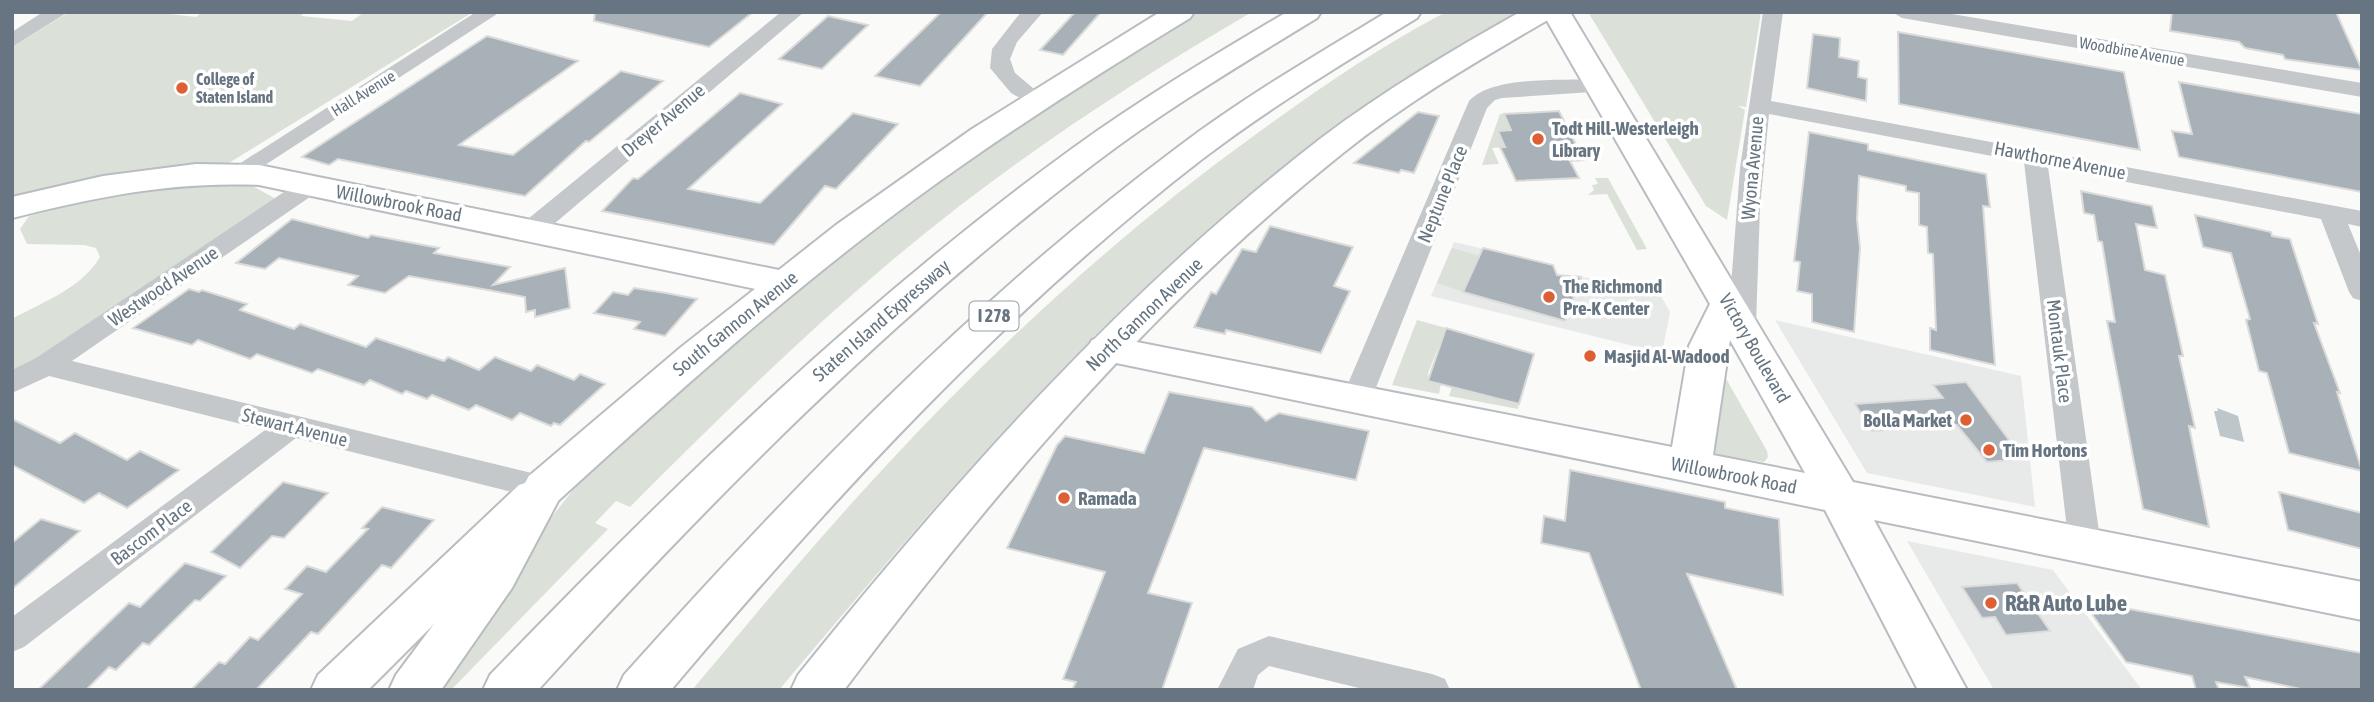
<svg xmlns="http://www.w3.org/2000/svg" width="2374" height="702" font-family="'Asap Condensed',sans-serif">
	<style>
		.built { fill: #e8e9e9 }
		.green { fill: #dbe1d9 }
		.water { fill: #bdc6cb }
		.building { fill: #a8b1b7; stroke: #dbdcda; stroke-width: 2 }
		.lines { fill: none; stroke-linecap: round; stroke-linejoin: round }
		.secondary-casing { stroke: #b8bdc1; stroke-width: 4 }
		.primary-casing { stroke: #b9bdc1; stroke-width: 4 }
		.highway-casing { stroke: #b9bcbf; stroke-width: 4 }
		.street { fill: #c4c8cb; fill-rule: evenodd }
		.secondary { fill: #fff; fill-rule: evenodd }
		.primary { fill: #fff; fill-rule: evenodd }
		.highway { fill: #fff; fill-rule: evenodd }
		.poi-dot { fill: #de5f34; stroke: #fff; stroke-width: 2.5 }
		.labels { text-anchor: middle; stroke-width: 7; stroke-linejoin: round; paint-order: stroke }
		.far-street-label { font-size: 16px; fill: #667581; stroke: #fff }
		.far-poi-label { font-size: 16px; font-weight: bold; fill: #667581; stroke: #fff; text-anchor: start }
		.shield { fill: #fff; stroke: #949ea7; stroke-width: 2 }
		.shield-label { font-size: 18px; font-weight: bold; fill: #667581 }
		.street-label { font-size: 19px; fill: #667581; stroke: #fff }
		.poi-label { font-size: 19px; font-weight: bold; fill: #667581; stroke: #fff; text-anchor: start }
		.near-poi-label { font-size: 23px; font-weight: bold; fill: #667581; stroke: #fff; text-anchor: start }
	</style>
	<rect width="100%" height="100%" fill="#fafaf8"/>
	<!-- built -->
	<path class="built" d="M1454,242L1553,265L1558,275L1654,284L1670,312L1662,353L1431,296Z
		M1775,320L2021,376L2035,507L1867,473Z
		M1907,541L2053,570L2142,690H1994Z"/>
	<!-- green -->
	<path class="green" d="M69,12H153L196,17L202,12H305L301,16L352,21L364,12H473L229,163L155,168L55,188L12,201V47Z
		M1196,12H1252C1122,88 998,170 883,268C795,343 712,425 630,507L616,501L595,523L608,529L451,690H425L491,595L572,491L623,436L848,247L947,174L1059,97Z
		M1446,12L1515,14C1410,76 1309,143 1216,223C1054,363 917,526 779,690H692C754,616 816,541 882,470C996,346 1123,230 1259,132C1318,89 1381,46 1446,12Z
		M1588,12H1761L1746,107L1738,106L1745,110L1727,220L1706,206Z
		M1500,114H1504L1511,130L1505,147L1492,148L1499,164L1482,165Z
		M1595,178H1608L1647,249L1637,250L1607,194L1588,195L1594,190L1592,185L1598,184Z
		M198,182L249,184L276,199L12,376V319C43,302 82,288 100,257L96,248L84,245L27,244L20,229L29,216L109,195Z
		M1452,248L1480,256L1463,292L1437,283Z
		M1417,320L1446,328L1428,373L1429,381L1441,384L1439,394L1392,385Z
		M1724,375L1767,451L1768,457L1764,462L1722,456L1712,451Z
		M1452,387L1519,404L1518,409L1449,396Z"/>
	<!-- water -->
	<path class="water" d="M2217,408L2238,416L2244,442L2220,436L2214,411H2218Z"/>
	<!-- building -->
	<path class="building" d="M595,12H753L709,47L594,21Z
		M941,12H988L920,86L875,76Z
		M1075,12H1101L1063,55L1040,50Z
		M2172,12H2336L2362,70L2285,59L2283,55L2245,48L2239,42L2170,31Z
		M828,16L868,25L822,69L779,59Z
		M1898,32L2124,72L2140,150L1899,104Z
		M1813,34L1840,38L1839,57L1859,61L1858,77L1867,79L1866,101L1807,88Z
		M487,36L578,61L459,145L513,155L621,71L663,81L589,142L586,141L525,196L338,159L329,165L302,157Z
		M2179,82L2362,114V192L2179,157L2172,131L2192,134Z
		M740,93L782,104L688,189L760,203L853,113L898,124L836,189L825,186L774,245L602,211L633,178L638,179Z
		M1559,111L1584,160L1570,161L1579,178L1516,181L1500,147H1505L1498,131L1511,130L1504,114Z
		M1418,112L1439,116L1414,173L1401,170L1399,173L1354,163Z
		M1809,132L1868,144V150L1986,174L1990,207L1983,206L1995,365L1930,350V328L1936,330L1933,254L1928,253L1927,227L1919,225V193L1906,191V186L1859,176L1857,219L1860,248L1854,332L1812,322V294L1797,291L1800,262L1794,261Z
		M2081,191L2152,206L2157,228L2136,224L2145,270L2165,275L2183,356H2179L2195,428L2189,426L2209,527L2143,509L2107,321L2115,322L2102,242L2098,241L2094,215L2084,213Z
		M2195,215L2271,232L2272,236L2290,239L2318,324L2314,323L2340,393L2337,392L2362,471L2289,453L2267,373L2259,371L2246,320L2250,319L2231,253L2203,247Z
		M292,219L368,238L371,235L439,248L434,253L510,267L493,285L565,268L570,308L535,317V310L526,312L525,297L488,290L409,276L385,293L348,285L358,276L279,258L265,269L236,263Z
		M1270,226L1353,247L1334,286L1350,291L1321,353L1226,330L1225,334L1194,327L1211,292L1216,294L1242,249L1256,252Z
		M1483,248L1553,265L1557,275L1581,277L1565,321L1463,292Z
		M634,288L666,293L697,299L665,336L634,329L640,322L594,313L613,292L628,295Z
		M189,289L199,292L202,290L247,304L240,310L294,329L300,324L366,347L376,338L444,361L448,357L479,370L495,357L531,371L537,365L574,380L580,374L605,384L560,425L554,423L551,426L520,413L512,420L476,405L469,410L432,395L427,399L406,391L402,394L370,380L364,385L318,369L312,373L257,354L250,359L198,340L192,345L133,328Z
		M1446,328L1534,354L1519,404L1428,381Z
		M1966,382L2023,459L1987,462L1957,425L1872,431L1855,404L1943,398L1933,385Z
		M1169,392L1252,407L1266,421L1279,413L1369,431L1356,480L1204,448L1148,593L1192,603L1162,690H1072L1076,682L1063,679L1105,572L1007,548L1057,445L1065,436L1144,453Z
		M12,419L60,443L75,433L127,460L140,451L179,470L127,508L99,493L84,503L12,465Z
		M1570,470L1725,502V508L1779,519L1783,595L1687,574L1737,690H1641L1589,553L1541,543L1544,516L1565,521Z
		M283,482L328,493L284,538L272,536L240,568L211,552Z
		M2279,492L2362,513V549L2288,530Z
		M382,507L434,520L391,568L382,565L318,634L311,632L256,690H191L219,662L225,664L250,637L258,640L302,594L285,589L307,566L326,572L368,529L362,528Z
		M41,519L80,531L12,589V543Z
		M185,563L226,576L200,601L195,600L149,645L143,643L116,670L109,667L86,690H38L129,603L140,607Z
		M2017,583L2050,631L2006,635L1995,617L1982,618L1962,587Z
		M2082,600L2362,653V690H2305L2245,677L2250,688L2216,682L2219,690H2196L2192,676L2126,662Z"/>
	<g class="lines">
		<defs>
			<path id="secondary" d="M1542,12H1570L1853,482L2362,582V620L1874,520L1967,690H1918L1825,510L1092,358L1087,349L1092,340L1106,336L1672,447L1689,346L1710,304ZM1730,340L1805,473L1713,455Z
				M196,164L259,165L784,271L797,275L802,283L797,291L784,295L259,185C173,181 95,197 12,218V197L103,176Z
				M534,480L549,485L555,497L549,509L368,690H311L318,675L519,485Z"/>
			<path id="primary" d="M1160,12H1194L1190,18C1096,75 1004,134 915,199C790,291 674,395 559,500L544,504L529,500L523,488L529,476L680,348L836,225L972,129Z
				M1520,12H1555L1551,18C1479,60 1408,101 1343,153C1150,307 992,494 844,690H791L798,675C955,480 1121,293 1320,139C1383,91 1451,51 1520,12Z"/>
			<path id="highway" d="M1287,12H1321L1317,18C1242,64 1166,109 1095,163C890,318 711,500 538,690H483L490,675C672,486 860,303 1073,148C1141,99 1214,55 1287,12Z
				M1387,12H1421L1417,18C1343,63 1269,108 1201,160C1002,314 833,498 671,690H617L624,675C795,484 972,301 1178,147C1244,97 1316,55 1387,12Z
				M544,472L559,476L565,488L512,588L441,690H389L396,675L480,562L529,476Z"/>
		</defs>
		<!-- secondary casing -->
		<use href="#secondary" class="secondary-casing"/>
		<!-- primary casing -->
		<use href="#primary" class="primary-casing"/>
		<!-- highway casing -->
		<use href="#highway" class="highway-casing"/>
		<!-- street -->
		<path class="street" d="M43,12H68L12,47V32Z
			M476,12H500L245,178H229L225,173Z
			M781,12H804L541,235H523L519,229L523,223Z
			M1021,12H1043L1017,42L1010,59L1015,73L1047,100L1036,107L1011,93L990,68L992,49Z
			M1763,12H1783L1771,101L2362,211V227L2348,224L2362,258V301L2353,298L2349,292L2321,219L2048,167L2101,546L2096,555L2085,559L2074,555L2069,546L2024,162L1769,114L1760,207L1756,325L1752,332L1742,334L1732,332L1728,325L1740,168Z
			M1892,12H1940L2362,83V97L1902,18Z
			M1599,79L1607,81L1610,86L1607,91L1502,98L1495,100L1487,108L1371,400L1366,407L1356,411L1346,407L1341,400L1469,101C1493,75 1563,81 1599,79Z
			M311,178L320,180L323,185L320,190L72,361L544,476L555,480L560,488L555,496L544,500L296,438L24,647L12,652V617L265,430L49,376L12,393V370L36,358L302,180Z
			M1269,636L1432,674L1445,679L1450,690H1367L1269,666L1258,675L1253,690H1217L1238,649Z"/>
		<!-- secondary -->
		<use href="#secondary" class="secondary"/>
		<!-- primary -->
		<use href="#primary" class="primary"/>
		<!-- highway -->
		<use href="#highway" class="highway"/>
	</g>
	<!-- markers -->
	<g class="poi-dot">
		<circle cx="182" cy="88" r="7"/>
		<circle cx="1538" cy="139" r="7"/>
		<circle cx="1549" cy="297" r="7"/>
		<circle cx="1590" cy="356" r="7"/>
		<circle cx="1966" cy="420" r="7"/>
		<circle cx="1989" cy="450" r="7"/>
		<circle cx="1064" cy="498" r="7"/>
		<circle cx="1991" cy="603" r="7"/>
	</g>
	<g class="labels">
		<!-- far-street labels -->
		<g class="far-street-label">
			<text transform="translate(2132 51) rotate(10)" y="6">Woodbine Avenue</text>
			<text transform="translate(363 93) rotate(-32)" y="6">Hall Avenue</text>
		</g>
		<!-- far-poi labels -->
		<g class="far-poi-label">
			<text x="196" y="85">College of<tspan x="196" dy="18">Staten Island</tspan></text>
		</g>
		<!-- shield labels -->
		<rect class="shield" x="969.5" y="301.5" width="49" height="29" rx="5"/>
		<g class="shield-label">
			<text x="994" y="322">I 278</text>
		</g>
		<!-- street labels -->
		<g class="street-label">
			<text transform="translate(663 120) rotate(-40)" y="7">Dreyer Avenue</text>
			<text transform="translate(2060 160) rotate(11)" y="7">Hawthorne Avenue</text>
			<text transform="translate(1752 168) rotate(-85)" y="7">Wyona Avenue</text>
			<text transform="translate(1442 194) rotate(-68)" y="7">Neptune Place</text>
			<text transform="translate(399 203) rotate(11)" y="7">Willowbrook Road</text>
			<text transform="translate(163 286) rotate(-34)" y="7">Westwood Avenue</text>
			<text transform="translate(1144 314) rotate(-44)" y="7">North Gannon Avenue</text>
			<text transform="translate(881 320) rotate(-41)" y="7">Staten Island Expressway</text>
			<text transform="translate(735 323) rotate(-39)" y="7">South Gannon Avenue</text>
			<text transform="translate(1755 348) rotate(60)" y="7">Victory Boulevard</text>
			<text transform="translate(2060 351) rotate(83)" y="7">Montauk Place</text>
			<text transform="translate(295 427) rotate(14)" y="7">Stewart Avenue</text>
			<text transform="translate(1734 475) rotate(11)" y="7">Willowbrook Road</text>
			<text transform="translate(151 532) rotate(-37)" y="7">Bascom Place</text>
		</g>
		<!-- poi labels -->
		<g class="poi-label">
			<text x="1552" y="135">Todt Hill-Westerleigh<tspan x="1552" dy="22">Library</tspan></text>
			<text x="1563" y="293">The Richmond<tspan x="1563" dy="22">Pre-K Center</tspan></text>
			<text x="1604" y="363">Masjid Al-Wadood</text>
			<text x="1952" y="427" text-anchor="end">Bolla Market</text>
			<text x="2003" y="457">Tim Hortons</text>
			<text x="1078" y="505">Ramada</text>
		</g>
		<!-- near-poi labels -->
		<g class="near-poi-label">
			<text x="2005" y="611">R&amp;R Auto Lube</text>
		</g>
	</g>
	<!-- border -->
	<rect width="2374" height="702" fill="none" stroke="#667581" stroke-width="28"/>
</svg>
